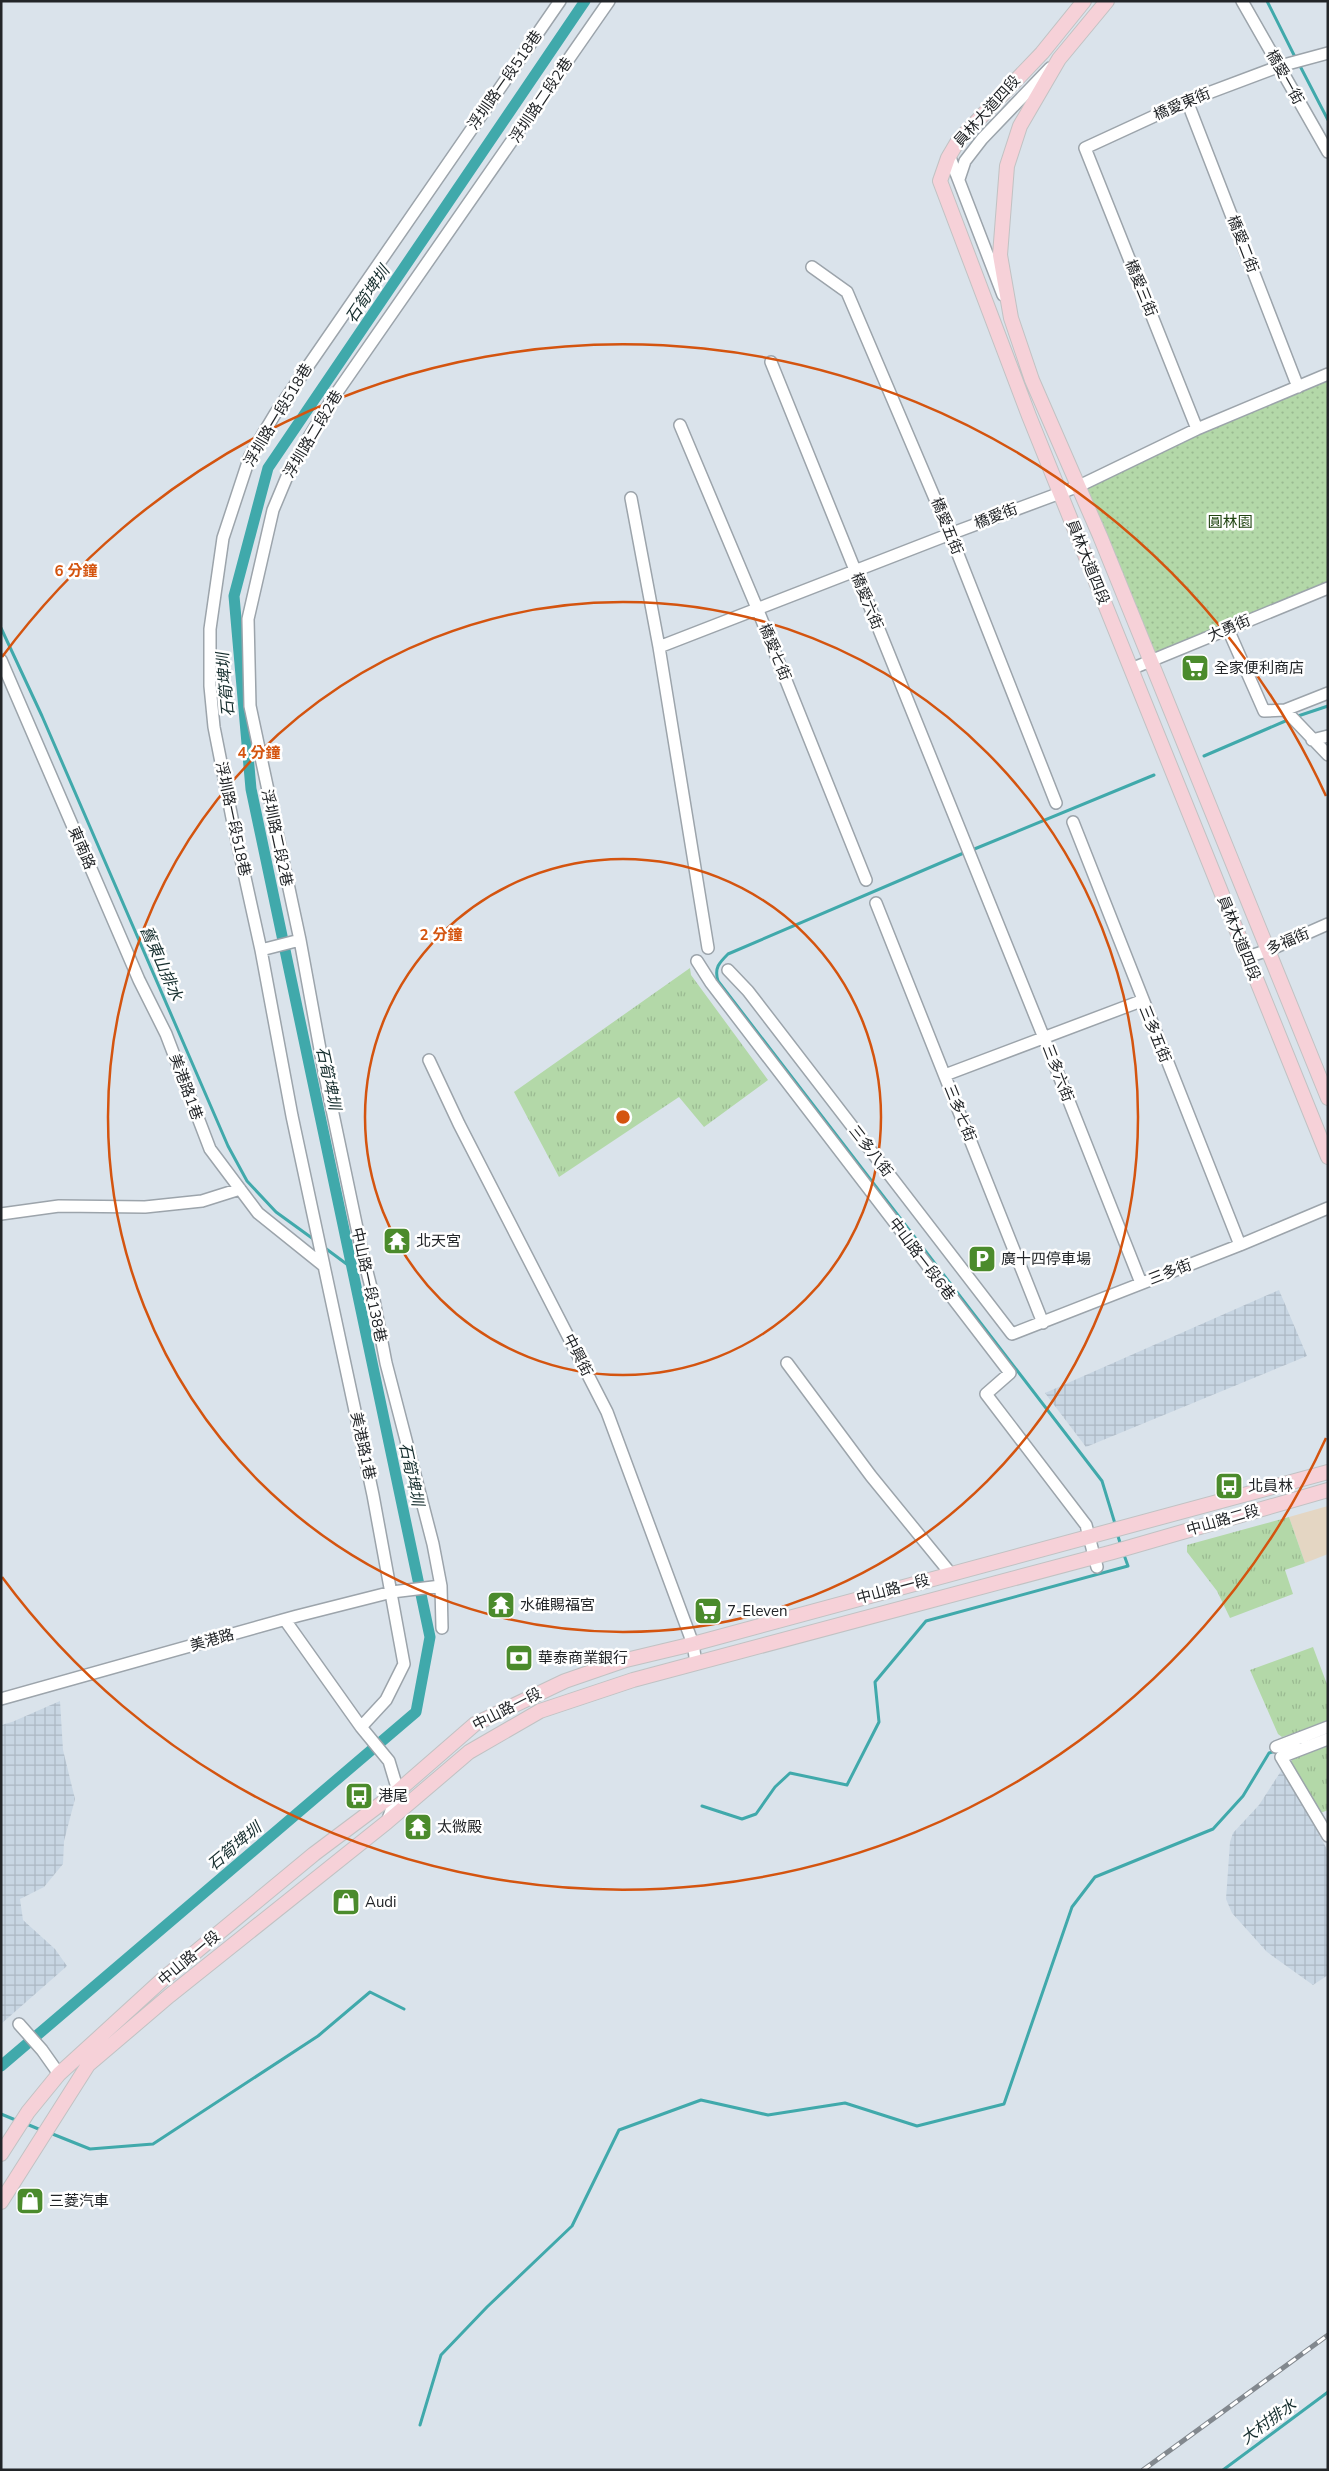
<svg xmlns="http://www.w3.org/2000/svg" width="1329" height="2471" font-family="'Nunito Sans','Noto Sans TC',sans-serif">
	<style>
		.commercial { fill: #e4d6c3 }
		.industrial { fill: url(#industrial-grid) }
		.grass { fill: url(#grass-tufts) }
		.park { fill: url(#park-dots) }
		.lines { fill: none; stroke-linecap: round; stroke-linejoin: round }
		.stream { stroke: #40a9ab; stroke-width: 3 }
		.canal { stroke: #40a9ab; stroke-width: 11 }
		.minor-casing { stroke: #9ca4ab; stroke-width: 14 }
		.major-casing { stroke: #c1c2c3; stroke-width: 16 }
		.minor { stroke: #fff; stroke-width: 11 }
		.major { stroke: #f6d1d8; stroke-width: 14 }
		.rail-casing { stroke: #82888e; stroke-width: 5 }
		.rail { stroke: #fff; stroke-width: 3; stroke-dasharray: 9; stroke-linecap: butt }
		.ring { fill: none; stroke: #d4540f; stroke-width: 2.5 }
		.labels { text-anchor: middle; stroke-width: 5; stroke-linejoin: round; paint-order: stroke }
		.street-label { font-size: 15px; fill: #222528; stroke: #fff }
		.park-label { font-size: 15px; fill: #214512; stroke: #fff }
		.poi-label { font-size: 15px; fill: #222528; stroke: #fff; text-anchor: start }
		.water-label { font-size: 16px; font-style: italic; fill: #162e2e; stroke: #fff }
		.centre { fill: #d4540f; stroke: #fff; stroke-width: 2.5 }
		.ring-label { font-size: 15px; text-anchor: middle; font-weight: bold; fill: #d4540f; stroke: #fff; stroke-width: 5; stroke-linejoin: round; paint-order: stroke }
	</style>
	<defs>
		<pattern id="industrial-grid" width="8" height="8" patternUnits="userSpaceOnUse" patternTransform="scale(1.25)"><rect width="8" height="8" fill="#c8d6e3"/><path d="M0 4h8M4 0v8" fill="none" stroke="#acb8c3"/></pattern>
		<pattern id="grass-tufts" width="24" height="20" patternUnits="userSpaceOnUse" patternTransform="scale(1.25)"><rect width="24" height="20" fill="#b3d8a8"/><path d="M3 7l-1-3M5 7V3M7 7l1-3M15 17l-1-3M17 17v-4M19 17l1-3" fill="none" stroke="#9ab991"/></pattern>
		<pattern id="park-dots" width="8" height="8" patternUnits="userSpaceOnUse" patternTransform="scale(1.25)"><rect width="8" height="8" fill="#b3d8a8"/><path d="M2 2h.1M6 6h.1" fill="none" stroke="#9ab991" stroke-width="1.8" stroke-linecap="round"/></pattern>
	</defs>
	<rect width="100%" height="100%" fill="#dae3eb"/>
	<!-- commercial -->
	<path class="commercial" d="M1328,1506V1554L1305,1563L1289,1517Z"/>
	<!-- industrial -->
	<path class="industrial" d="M1279,1290L1307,1356L1086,1447L1045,1393Z
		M60,1701L63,1750L75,1799L64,1841L63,1864L44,1887L20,1899L23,1920L55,1949L67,1966L1,2024V1725L12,1722Z
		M1281,1771H1284L1328,1851V1975L1313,1985L1267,1952L1232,1913L1226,1899L1230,1842L1233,1833L1259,1805Z"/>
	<!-- grass -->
	<path class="grass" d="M690,968L691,975L768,1080L704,1127L679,1097L559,1177L514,1092Z
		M1289,1517L1305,1563L1285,1570L1293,1594L1230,1618L1217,1591L1187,1552V1545Z
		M1313,1647L1328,1687V1722L1282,1737L1278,1734L1250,1670Z
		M1328,1742V1810L1318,1814L1291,1762L1295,1754Z"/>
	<!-- park -->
	<path class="park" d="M1328,374V588L1151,661L1079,486Z"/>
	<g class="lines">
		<!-- stream -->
		<path class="stream" d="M1267,1L1296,59
			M1299,64L1328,120
			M1,628L42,716L228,1146L247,1181L276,1212L316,1241
			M1295,717L1328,706
			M1204,756L1290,719
			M972,850L1154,775
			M966,852L728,954C719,963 714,968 718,981L1102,1481L1116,1527
			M325,1248L352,1268
			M1117,1533L1121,1546
			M702,1806L742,1819L756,1814L775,1787L790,1773L847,1785L879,1722L875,1682L926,1621L1128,1566L1123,1552
			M1,2114L18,2121
			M24,2123L41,2130
			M50,2133L90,2149L153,2144L318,2036L370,1992L404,2009
			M420,2425L441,2355L487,2307L572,2226L619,2130L701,2100L768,2115L845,2103L917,2126L1004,2104L1072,1907L1095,1877L1213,1829L1243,1796L1269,1753L1276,1751
			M1223,2470L1328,2392"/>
		<!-- canal -->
		<path class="canal" d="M1,2066L416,1712L430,1637L251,789L234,596L268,468L585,1"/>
		<defs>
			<path id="minor" d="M1242,1L1328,152
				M1187,101L1298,387
				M949,155L1003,295
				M959,179L965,161L982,139L1050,68
				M812,267L847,292L950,534L1056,803
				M771,362L1044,1038L1141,1283
				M680,425L757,608L866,880
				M1197,429L1085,148L1187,101L1280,66L1328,53
				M631,498L659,647L708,948
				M1227,627L1264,711L1285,710L1328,755
				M659,647L950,534L1079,486L1197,429L1328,374
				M1,660L139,980L166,1034L210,1149L258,1213L324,1266
				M1131,669L1328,588
				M1285,710L1328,693
				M1312,740L1328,736
				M1073,822L1240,1245
				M876,903L1043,1323
				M261,950L300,940
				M1247,957L1269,950L1328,924
				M697,961L711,983L1010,1373L986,1394L1086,1525L1097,1567
				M728,970L748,991L1012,1334L1240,1245L1328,1208
				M429,1060L459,1124L607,1412L693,1644L696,1663
				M945,1075L1141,1001
				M1,1214L59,1206L145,1207L202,1201L240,1189
				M787,1363L871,1476L951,1574
				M285,1620L361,1727L389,1761L398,1791L387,1822
				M442,1628L441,1586L433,1544L386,1363L373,1295L362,1252L324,1071L300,940L250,706L248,619L273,510L291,467L331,401L609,1
				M1,1699L297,1616L392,1592L441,1586
				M361,1727L386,1700L404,1664L373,1495L292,1116L261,950L233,823L214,727L210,686V629L223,538L250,456L275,414L560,1
				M1328,1739L1281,1757L1328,1836
				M1276,1747L1328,1727
				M19,2024L42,2050L59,2074"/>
			<path id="major" d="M1084,1L1042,53L958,141L948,158L940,181L1029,416L1328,1157
				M1107,1L1059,59L1020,126L1007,166L1000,255L1011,318L1032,380L1100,536L1328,1098
				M1,2154L28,2112L59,2074L163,1979L314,1854L398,1791L475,1724L565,1681L626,1660L693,1644L1328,1472
				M1,2202L88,2065L169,1996L387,1822L469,1752L540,1711L633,1680L1113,1552L1328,1490"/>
		</defs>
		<!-- minor casing -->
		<use href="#minor" class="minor-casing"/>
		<!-- major casing -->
		<use href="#major" class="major-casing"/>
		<!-- minor -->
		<use href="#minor" class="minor"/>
		<!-- major -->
		<use href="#major" class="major"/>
		<defs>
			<path id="rail" d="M1143,2470L1328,2335"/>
		</defs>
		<!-- rail casing -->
		<use href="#rail" class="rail-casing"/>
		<!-- rail -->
		<use href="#rail" class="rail"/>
	</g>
	<!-- distance rings -->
	<g class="ring">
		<circle cx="623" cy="1117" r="258"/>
		<circle cx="623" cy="1117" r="515"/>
		<path d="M1326 1438A773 773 0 0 1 2 1577M2 657A773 773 0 0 1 1326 796"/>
	</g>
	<!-- icons -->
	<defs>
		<symbol id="supermarket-square" viewBox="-11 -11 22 22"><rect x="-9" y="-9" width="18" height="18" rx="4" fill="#4b8b2c" stroke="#fff"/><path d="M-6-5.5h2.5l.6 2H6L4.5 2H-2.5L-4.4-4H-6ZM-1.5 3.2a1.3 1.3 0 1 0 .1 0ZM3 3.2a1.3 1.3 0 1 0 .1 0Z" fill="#fff"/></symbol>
		<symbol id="temple-square" viewBox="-11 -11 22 22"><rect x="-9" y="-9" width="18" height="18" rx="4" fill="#4b8b2c" stroke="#fff"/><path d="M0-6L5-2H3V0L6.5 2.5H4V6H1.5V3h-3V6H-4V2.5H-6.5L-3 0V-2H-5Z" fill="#fff"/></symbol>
		<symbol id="parking-square" viewBox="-11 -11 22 22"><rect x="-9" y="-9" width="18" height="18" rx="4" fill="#4b8b2c" stroke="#fff"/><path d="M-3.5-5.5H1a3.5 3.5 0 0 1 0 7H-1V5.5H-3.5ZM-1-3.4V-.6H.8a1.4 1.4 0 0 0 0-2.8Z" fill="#fff"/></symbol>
		<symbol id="bus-square" viewBox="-11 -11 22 22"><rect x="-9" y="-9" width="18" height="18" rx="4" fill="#4b8b2c" stroke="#fff"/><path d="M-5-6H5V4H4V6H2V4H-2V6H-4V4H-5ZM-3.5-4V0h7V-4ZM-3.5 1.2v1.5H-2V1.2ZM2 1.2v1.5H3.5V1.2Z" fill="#fff"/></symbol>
		<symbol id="bank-square" viewBox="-11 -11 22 22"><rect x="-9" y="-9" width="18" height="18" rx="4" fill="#4b8b2c" stroke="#fff"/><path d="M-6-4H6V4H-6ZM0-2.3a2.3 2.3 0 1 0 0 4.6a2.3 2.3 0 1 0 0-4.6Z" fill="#fff"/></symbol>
		<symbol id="shop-square" viewBox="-11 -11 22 22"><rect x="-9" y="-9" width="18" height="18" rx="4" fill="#4b8b2c" stroke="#fff"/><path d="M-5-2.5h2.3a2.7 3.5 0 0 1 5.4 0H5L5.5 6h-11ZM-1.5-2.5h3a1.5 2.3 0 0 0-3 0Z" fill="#fff"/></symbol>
	</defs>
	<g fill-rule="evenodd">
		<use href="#supermarket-square" x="1179" y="652" width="32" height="32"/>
		<use href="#temple-square" x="381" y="1225" width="32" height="32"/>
		<use href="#parking-square" x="966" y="1243" width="32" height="32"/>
		<use href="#bus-square" x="1213" y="1470" width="32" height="32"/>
		<use href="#temple-square" x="485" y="1589" width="32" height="32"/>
		<use href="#supermarket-square" x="692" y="1595" width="32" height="32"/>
		<use href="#bank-square" x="503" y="1642" width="32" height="32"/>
		<use href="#bus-square" x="343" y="1780" width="32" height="32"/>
		<use href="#temple-square" x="402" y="1811" width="32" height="32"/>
		<use href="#shop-square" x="330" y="1886" width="32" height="32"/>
		<use href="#shop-square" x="14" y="2185" width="32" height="32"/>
	</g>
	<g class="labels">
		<!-- street labels -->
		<g class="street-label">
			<text transform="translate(1285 77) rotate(61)" y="5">橋愛一街</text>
			<text transform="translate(505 80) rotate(-55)" y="5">浮圳路一段518巷</text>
			<text transform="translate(541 100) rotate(-56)" y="5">浮圳路二段2巷</text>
			<text transform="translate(1182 104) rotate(-23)" y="5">橋愛東街</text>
			<text transform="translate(987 111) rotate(-48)" y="5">員林大道四段</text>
			<text transform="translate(1243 244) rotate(69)" y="5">橋愛二街</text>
			<text transform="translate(1141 288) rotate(68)" y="5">橋愛三街</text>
			<text transform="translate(278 415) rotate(-59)" y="5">浮圳路一段518巷</text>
			<text transform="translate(313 434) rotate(-59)" y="5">浮圳路二段2巷</text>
			<text transform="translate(996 516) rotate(-21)" y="5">橋愛街</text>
			<text transform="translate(947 526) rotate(68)" y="5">橋愛五街</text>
			<text transform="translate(1088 562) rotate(68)" y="5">員林大道四段</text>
			<text transform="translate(867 601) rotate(68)" y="5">橋愛六街</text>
			<text transform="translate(1229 628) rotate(-23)" y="5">大勇街</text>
			<text transform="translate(775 652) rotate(68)" y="5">橋愛七街</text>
			<text transform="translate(233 819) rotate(78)" y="5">浮圳路一段518巷</text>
			<text transform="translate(277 838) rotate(78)" y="5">浮圳路二段2巷</text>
			<text transform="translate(82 848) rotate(67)" y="5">東南路</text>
			<text transform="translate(1239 938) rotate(68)" y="5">員林大道四段</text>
			<text transform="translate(1288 941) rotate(-23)" y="5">多福街</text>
			<text transform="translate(1155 1034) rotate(68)" y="5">三多五街</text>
			<text transform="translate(1058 1073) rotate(69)" y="5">三多六街</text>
			<text transform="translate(186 1087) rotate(70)" y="5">美港路1巷</text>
			<text transform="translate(960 1113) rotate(68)" y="5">三多七街</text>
			<text transform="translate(871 1151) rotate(52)" y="5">三多八街</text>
			<text transform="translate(922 1259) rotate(53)" y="5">中山路一段6巷</text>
			<text transform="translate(1170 1272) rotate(-21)" y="5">三多街</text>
			<text transform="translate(369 1285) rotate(78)" y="5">中山路一段138巷</text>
			<text transform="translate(578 1355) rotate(63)" y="5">中興街</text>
			<text transform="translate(363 1446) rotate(78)" y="5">美港路1巷</text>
			<text transform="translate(1223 1520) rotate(-16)" y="5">中山路二段</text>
			<text transform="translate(893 1589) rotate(-15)" y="5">中山路一段</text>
			<text transform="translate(212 1640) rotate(-16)" y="5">美港路</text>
			<text transform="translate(507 1709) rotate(-27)" y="5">中山路一段</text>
			<text transform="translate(189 1958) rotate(-40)" y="5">中山路一段</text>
		</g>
		<!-- park labels -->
		<g class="park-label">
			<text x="1230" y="527">圓林園</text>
		</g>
		<!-- poi labels -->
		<g class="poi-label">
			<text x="1214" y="673">全家便利商店</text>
			<text x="416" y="1246">北天宮</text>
			<text x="1001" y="1264">廣十四停車場</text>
			<text x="1248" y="1491">北員林</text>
			<text x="520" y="1610">水碓賜福宮</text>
			<text x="727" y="1616">7-Eleven</text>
			<text x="538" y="1663">華泰商業銀行</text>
			<text x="378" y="1801">港尾</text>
			<text x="437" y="1832">太微殿</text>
			<text x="365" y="1907">Audi</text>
			<text x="49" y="2206">三菱汽車</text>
		</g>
		<!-- water labels -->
		<g class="water-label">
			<text transform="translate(367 294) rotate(-56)" y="6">石筍埤圳</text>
			<text transform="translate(225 685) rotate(-95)" y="6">石筍埤圳</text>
			<text transform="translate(162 963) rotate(66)" y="6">舊東山排水</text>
			<text transform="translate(329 1078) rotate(78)" y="6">石筍埤圳</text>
			<text transform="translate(412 1474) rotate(78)" y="6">石筍埤圳</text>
			<text transform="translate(234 1846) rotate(-40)" y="6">石筍埤圳</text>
			<text transform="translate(1268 2421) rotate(-36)" y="6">大村排水</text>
		</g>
	</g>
	<circle cx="623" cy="1117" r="8" class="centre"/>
	<g class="ring-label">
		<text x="76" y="576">6 分鐘</text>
		<text x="259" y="758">4 分鐘</text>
		<text x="441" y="940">2 分鐘</text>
	</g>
	<!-- border -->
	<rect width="1329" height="2471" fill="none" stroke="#222528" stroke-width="5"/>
</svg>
